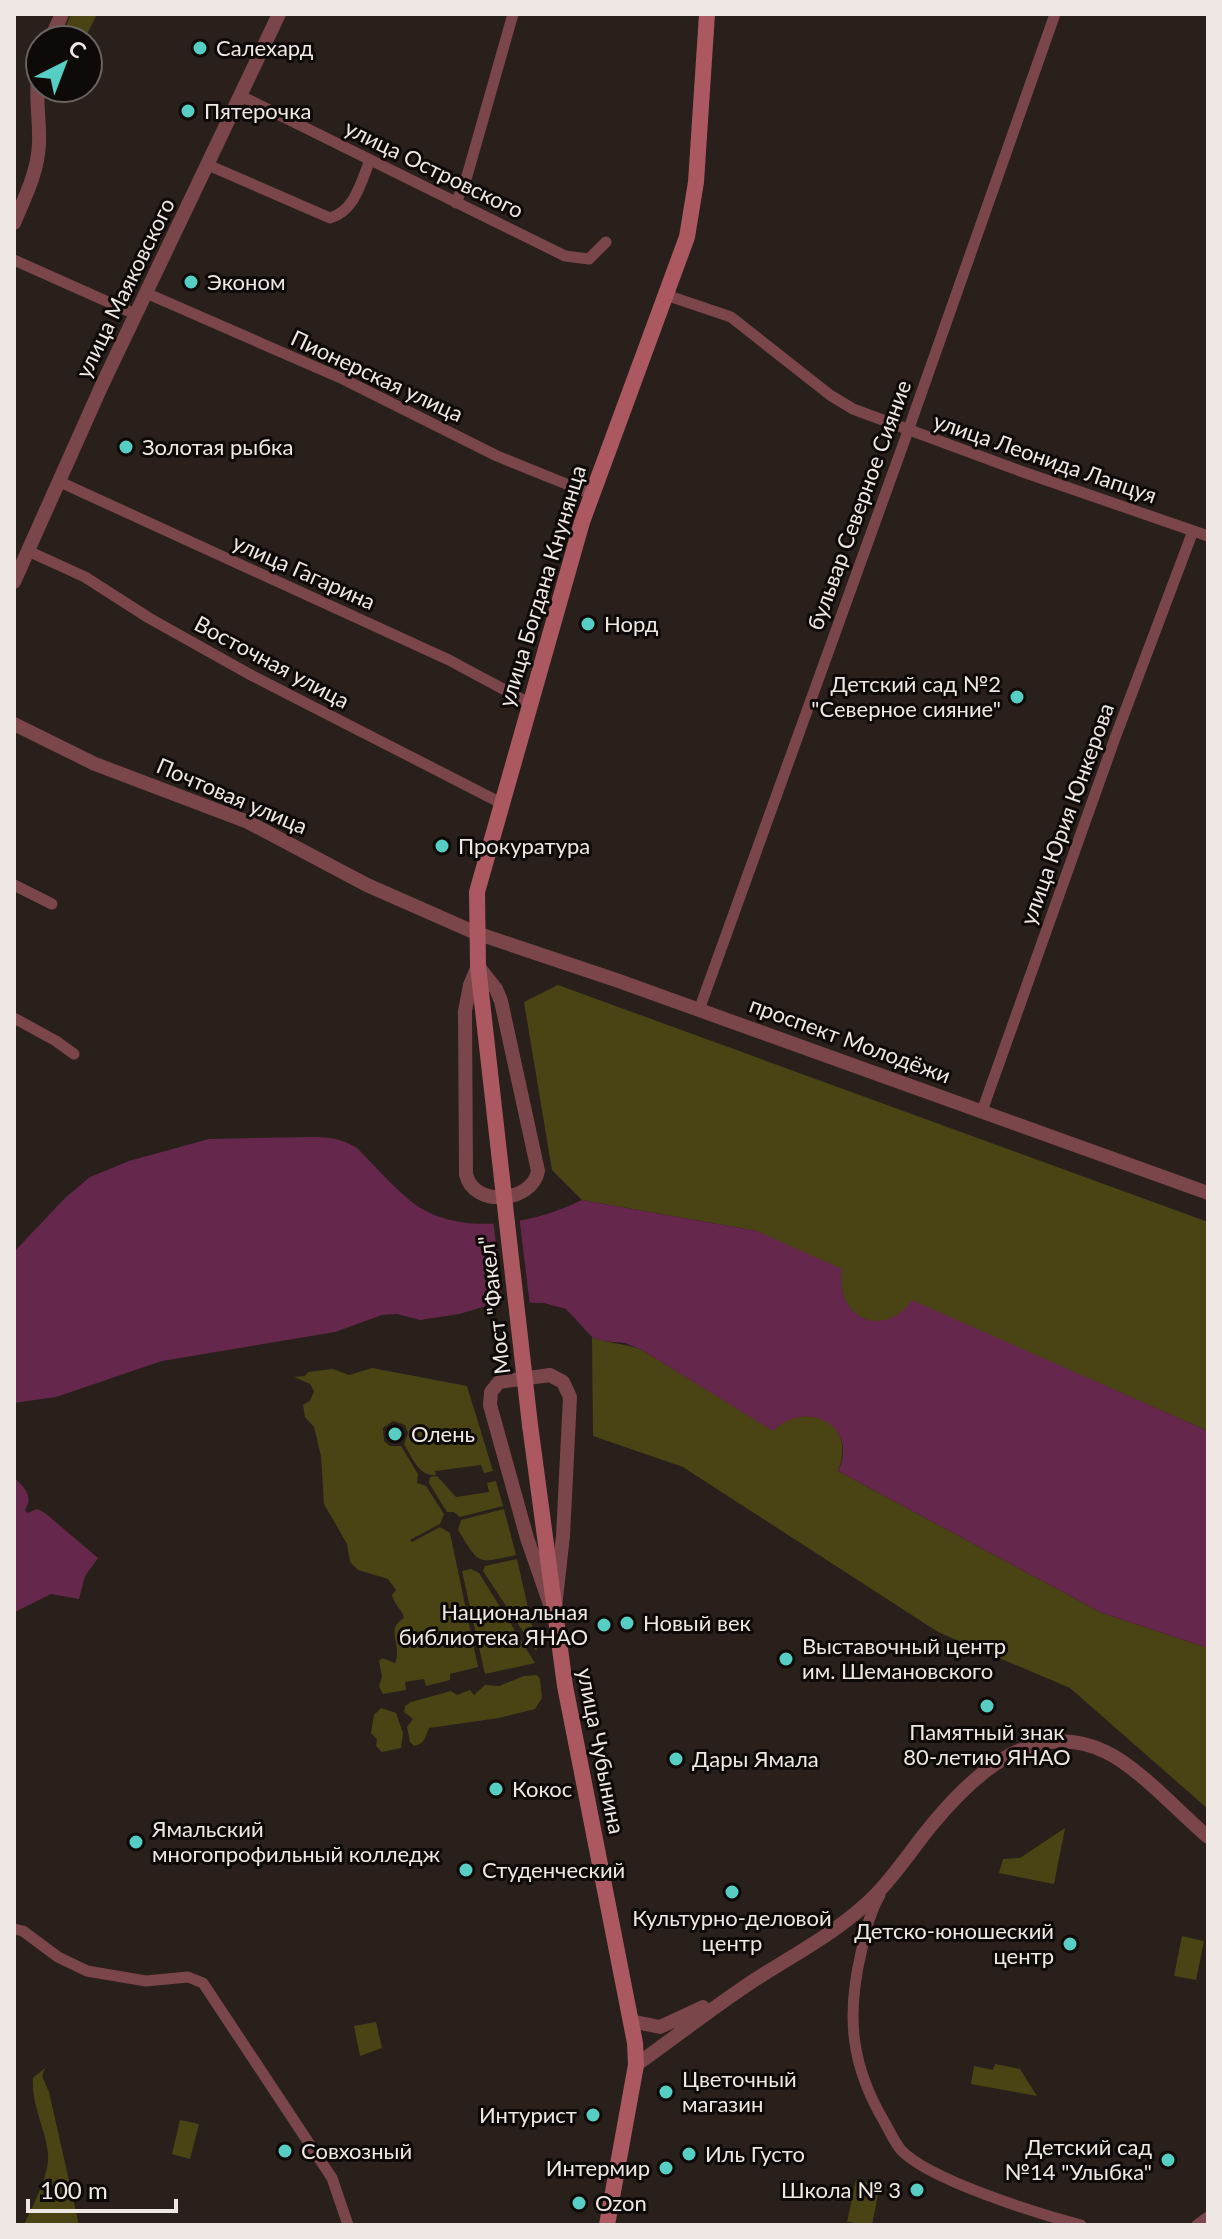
<svg xmlns="http://www.w3.org/2000/svg" width="1222" height="2239" font-family="Lato,sans-serif">
	<style>
		.green { fill: #4a4415 }
		.water { fill: #65284c }
		.pier { fill: #291f1b }
		.lines { fill: none; stroke-linecap: round; stroke-linejoin: round }
		.minor { stroke: #7a464a; stroke-width: 11 }
		.tertiary { stroke: #7a464a; stroke-width: 14 }
		.secondary { stroke: #ab5860; stroke-width: 16 }
		.secondary-bridge { stroke: #ab5860; stroke-width: 16 }
		.poi-dot { fill: #56cec3; stroke: #0e0a08; stroke-width: 3 }
		.labels { text-anchor: middle; stroke-width: 6; stroke-linejoin: round; paint-order: stroke }
		.poi-label { font-size: 22px; fill: #eee7e4; stroke: #0e0a08; text-anchor: start }
		.street-label { font-size: 22px; fill: #eee7e4; stroke: #0e0a08 }
	</style>
	<rect width="100%" height="100%" fill="#291f1b"/>
	<!-- green -->
	<path class="green" d="M71,14H97L84,40H60Z
		M558,985L1208,1222V1431L912,1301C887,1336 842,1323 841,1280L757,1231L582,1200L552,1170L524,1002Z
		M592,1337C608,1344 625,1343 642,1350L772,1430C810,1399 857,1423 838,1471L1102,1613L1208,1648V1809L1070,1688L938,1632L683,1467L593,1436Z
		M372,1368L467,1386L493,1471L484,1473L481,1465L435,1471L436,1475C419,1477 412,1457 404,1444L408,1433L405,1425L393,1421L383,1428L384,1441L390,1446H401L418,1474L417,1483L426,1486L444,1514L440,1524L410,1540L412,1542L440,1527L450,1533L478,1667L450,1674V1680L426,1686L424,1679L405,1682L406,1690L383,1694L379,1686L382,1677L379,1661L382,1658L395,1663C403,1644 384,1630 404,1618C402,1609 394,1605 392,1595L396,1590L388,1579L358,1570L350,1562L347,1544L324,1504L321,1456L314,1427L305,1417L303,1405L310,1401L314,1391L310,1384L294,1377L305,1376L308,1372L333,1369L349,1375Z
		M437,1476L456,1497L489,1492L487,1483L496,1481L503,1506L460,1517L454,1512H447L429,1483L430,1477Z
		M504,1509L516,1555C476,1564 480,1565 458,1530L461,1520Z
		M517,1559L537,1648L536,1651L483,1571L485,1566Z
		M471,1569L479,1573L535,1663L485,1674L462,1571Z
		M537,1675L540,1679L542,1698L535,1709L499,1718L429,1728C425,1737 425,1744 414,1746L410,1742L407,1727L413,1719L404,1712L405,1706L411,1702L451,1691L457,1695L470,1690L474,1695L485,1685L499,1686L524,1676Z
		M381,1708L396,1713L403,1733L401,1748L382,1752L376,1746L377,1739L371,1733L374,1715Z
		M1065,1828L1054,1884L999,1873L1003,1859L1020,1858Z
		M1182,1936L1204,1941L1196,1980L1174,1976Z
		M376,2022L382,2048L360,2056L354,2026Z
		M995,2064L1020,2069L1037,2096L971,2084L974,2066L993,2070Z
		M45,2068L42,2076L49,2092L79,2225H24C33,2205 50,2174 48,2153C45,2127 31,2104 33,2078Z
		M180,2120L199,2124L190,2159L172,2154Z
		M856,2180L880,2185L872,2225L847,2222Z"/>
	<!-- water -->
	<path class="water" d="M309,1137C328,1137 341,1138 357,1148C375,1166 405,1201 426,1211C472,1235 538,1222 582,1200L757,1231L842,1269C834,1317 883,1341 912,1300L1208,1431V1648L1102,1613L838,1471C860,1426 806,1398 773,1431L642,1350L625,1343L602,1341L592,1337L566,1309L544,1303L501,1302L459,1314L420,1320L397,1314L382,1315L335,1332L162,1361L56,1397L14,1403V1252L65,1198L90,1177L129,1161L209,1139Z
		M14,1477C24,1488 34,1495 25,1510L27,1513L37,1509L45,1513L98,1558L85,1576L79,1599L51,1594L17,1611L14,1615Z"/>
	<!-- pier -->
	<path class="pier" d="M519,1215L530,1306H503L493,1218Z"/>
	<g class="lines">
		<!-- minor -->
		<path class="minor" d="M241,96L565,256L589,259L606,242
			M208,165L330,218C355,211 361,182 370,160
			M456,203L467,176L513,14
			M14,260L135,314
			M146,293L343,379L497,456L591,494
			M666,295L731,317L830,395L853,409L1023,472L1208,536
			M60,482L449,660L529,703
			M28,551L85,577L149,618L249,674L501,803
			M14,885L52,904
			M699,1010L908,431L1055,14
			M14,1018L56,1041L74,1054
			M982,1111L1115,738L1193,531
			M880,1895C869,1914 866,1931 861,1953C846,2017 851,2066 885,2123C890,2132 895,2143 901,2150C929,2180 1039,2214 1081,2225
			M14,1929L23,1931L58,1957L87,1971L146,1981L188,1977L203,1983L332,2178L348,2225
			M1197,2225L1208,2217"/>
		<!-- tertiary -->
		<path class="tertiary" d="M50,40L62,14
			M14,223C25,197 38,172 39,143C40,118 34,92 40,66
			M14,582L102,385L279,14
			M14,724L95,764L248,822L367,885L476,933L616,980L1208,1193
			M478,966L496,989L501,1001L538,1171C532,1203 473,1208 466,1174L465,1011L470,985Z
			M550,1375L563,1382L570,1397L563,1536L554,1616L527,1538L490,1405L491,1392L499,1382Z
			M630,2021L660,2027L703,2007
			M636,2065C674,2038 711,2009 750,1983C788,1958 831,1936 865,1905C892,1881 912,1848 935,1821C977,1771 1036,1718 1106,1752C1138,1767 1180,1813 1208,1837"/>
		<!-- secondary -->
		<path class="secondary" d="M502,1179L478,966L477,892L582,522L687,237L696,182L707,14
			M530,1425L565,1686L635,2043L636,2065L607,2225"/>
		<!-- secondary-bridge -->
		<path class="secondary-bridge" d="M502,1179L530,1425"/>
	</g>
	<!-- markers -->
	<g class="poi-dot">
		<circle cx="200" cy="48" r="8"/>
		<circle cx="188" cy="111" r="8"/>
		<circle cx="191" cy="282" r="8"/>
		<circle cx="126" cy="447" r="8"/>
		<circle cx="588" cy="624" r="8"/>
		<circle cx="1017" cy="697" r="8"/>
		<circle cx="442" cy="846" r="8"/>
		<circle cx="395" cy="1434" r="8"/>
		<circle cx="627" cy="1623" r="8"/>
		<circle cx="604" cy="1625" r="8"/>
		<circle cx="786" cy="1659" r="8"/>
		<circle cx="987" cy="1706" r="8"/>
		<circle cx="676" cy="1759" r="8"/>
		<circle cx="496" cy="1789" r="8"/>
		<circle cx="136" cy="1842" r="8"/>
		<circle cx="466" cy="1870" r="8"/>
		<circle cx="732" cy="1892" r="8"/>
		<circle cx="1070" cy="1944" r="8"/>
		<circle cx="666" cy="2092" r="8"/>
		<circle cx="593" cy="2115" r="8"/>
		<circle cx="285" cy="2151" r="8"/>
		<circle cx="689" cy="2154" r="8"/>
		<circle cx="1168" cy="2160" r="8"/>
		<circle cx="666" cy="2168" r="8"/>
		<circle cx="917" cy="2190" r="8"/>
		<circle cx="579" cy="2203" r="8"/>
	</g>
	<g class="labels">
		<!-- poi labels -->
		<g class="poi-label">
			<text x="216" y="56">Салехард</text>
			<text x="204" y="119">Пятерочка</text>
			<text x="207" y="290">Эконом</text>
			<text x="142" y="455">Золотая рыбка</text>
			<text x="604" y="632">Норд</text>
			<text x="1001" y="692" text-anchor="end">Детский сад №2<tspan x="1001" dy="25">"Северное сияние"</tspan></text>
			<text x="458" y="854">Прокуратура</text>
			<text x="411" y="1442">Олень</text>
			<text x="588" y="1620" text-anchor="end">Национальная<tspan x="588" dy="25">библиотека ЯНАО</tspan></text>
			<text x="643" y="1631">Новый век</text>
			<text x="802" y="1654">Выставочный центр<tspan x="802" dy="25">им. Шемановского</tspan></text>
			<text x="987" y="1740" text-anchor="middle">Памятный знак<tspan x="987" dy="25">80-летию ЯНАО</tspan></text>
			<text x="692" y="1767">Дары Ямала</text>
			<text x="512" y="1797">Кокос</text>
			<text x="152" y="1837">Ямальский<tspan x="152" dy="25">многопрофильный колледж</tspan></text>
			<text x="482" y="1878">Студенческий</text>
			<text x="732" y="1926" text-anchor="middle">Культурно-деловой<tspan x="732" dy="25">центр</tspan></text>
			<text x="1054" y="1939" text-anchor="end">Детско-юношеский<tspan x="1054" dy="25">центр</tspan></text>
			<text x="682" y="2087">Цветочный<tspan x="682" dy="25">магазин</tspan></text>
			<text x="577" y="2123" text-anchor="end">Интурист</text>
			<text x="1152" y="2155" text-anchor="end">Детский сад<tspan x="1152" dy="25">№14 "Улыбка"</tspan></text>
			<text x="301" y="2159">Совхозный</text>
			<text x="705" y="2162">Иль Густо</text>
			<text x="650" y="2176" text-anchor="end">Интермир</text>
			<text x="901" y="2198" text-anchor="end">Школа № 3</text>
			<text x="595" y="2211">Ozon</text>
		</g>
		<!-- street labels -->
		<g class="street-label">
			<text transform="translate(434 169) rotate(26)" y="8">улица Островского</text>
			<text transform="translate(125 288) rotate(-64)" y="8">улица Маяковского</text>
			<text transform="translate(377 376) rotate(25)" y="8">Пионерская улица</text>
			<text transform="translate(1045 458) rotate(19)" y="8">улица Леонида Лапцуя</text>
			<text transform="translate(859 505) rotate(-70)" y="8">бульвар Северное Сияние</text>
			<text transform="translate(304 572) rotate(24)" y="8">улица Гагарина</text>
			<text transform="translate(542 586) rotate(-73)" y="8">улица Богдана Кнунянца</text>
			<text transform="translate(272 662) rotate(28)" y="8">Восточная улица</text>
			<text transform="translate(232 796) rotate(23)" y="8">Почтовая улица</text>
			<text transform="translate(1067 814) rotate(-70)" y="8">улица Юрия Юнкерова</text>
			<text transform="translate(850 1040) rotate(20)" y="8">проспект Молодёжи</text>
			<text transform="translate(494 1305) rotate(-97)" y="8">Мост "Факел"</text>
			<text transform="translate(601 1751) rotate(79)" y="8">улица Чубынина</text>
		</g>
	</g>
	<!-- border -->
	<rect width="1222" height="2239" fill="none" stroke="#eee7e4" stroke-width="32"/>
	<!-- north arrow -->
	<g transform="translate(64 64) rotate(42)"><circle r="38" fill="#0e0a08" stroke="#686260" stroke-width="2"/>
	<path d="M0-6L14 30L0 20L-14 30Z" fill="#56cec3"/>
	<text y="-12" font-size="22" font-weight="bold" text-anchor="middle" fill="#eee7e4">С</text>
	</g>
	<!-- scale -->
	<path d="M28 2199v12h148v-12" fill="none" stroke="#eee7e4" stroke-width="4"/>
	<text x="40" y="2199" font-size="24" fill="#eee7e4" stroke="#0e0a08" stroke-width="6" paint-order="stroke">100 m</text>
</svg>
